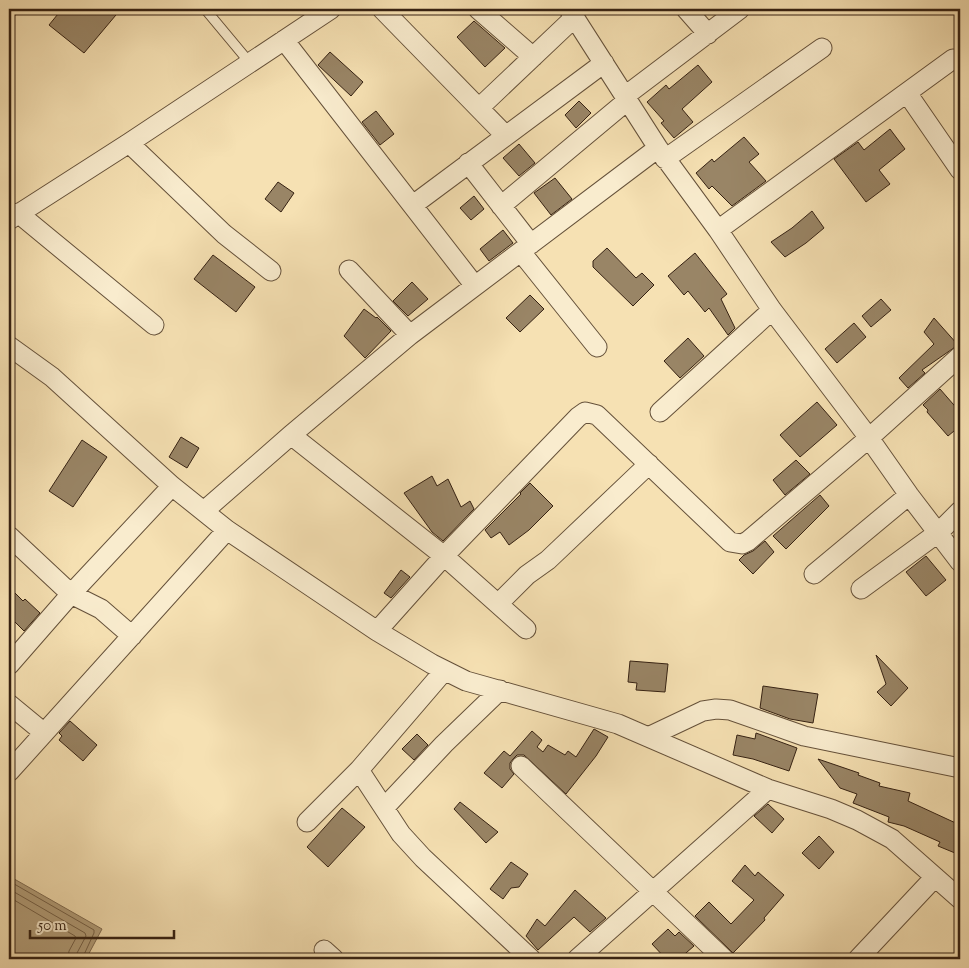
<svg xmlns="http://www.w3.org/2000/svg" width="969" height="968" font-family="'Sorts Mill Goudy',serif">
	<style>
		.water { fill: #b4a07c; stroke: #816d52 }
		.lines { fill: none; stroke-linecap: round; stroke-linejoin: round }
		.shore { stroke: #746047; stroke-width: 1 }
		.building { fill: #998566; stroke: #352112 }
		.service-casing { stroke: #65513a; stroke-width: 11 }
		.minor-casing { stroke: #65513a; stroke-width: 21 }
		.service { stroke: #f9ecce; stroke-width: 9 }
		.minor { stroke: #f9ecce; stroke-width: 19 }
	</style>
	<rect width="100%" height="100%" fill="#f6e1b3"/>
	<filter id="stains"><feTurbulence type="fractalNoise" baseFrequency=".004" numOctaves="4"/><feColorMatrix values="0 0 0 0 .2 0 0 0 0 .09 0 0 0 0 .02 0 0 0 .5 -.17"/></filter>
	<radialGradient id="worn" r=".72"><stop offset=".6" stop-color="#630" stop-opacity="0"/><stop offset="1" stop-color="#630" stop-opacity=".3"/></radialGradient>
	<!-- water -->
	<path class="water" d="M9,876L102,929L86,959H9Z"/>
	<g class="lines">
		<!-- shore -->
		<path class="shore" d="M9,881L94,930V933L82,959
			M9,889L85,933L86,936L77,953L76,959
			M9,897L75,936L76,938L69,951L68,959"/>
	</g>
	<!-- building -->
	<path class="building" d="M62,9H121L84,53L49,25Z
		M474,21L505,48L485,67L457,37Z
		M330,52L363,82L351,96L318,65Z
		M698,65L712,82L682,109L693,122L674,138L661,123L664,121L647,102L666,85L669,89Z
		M579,101L591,113L576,128L565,115Z
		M376,111L394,134L380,145L362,122Z
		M890,129L905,149L879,170L890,184L866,202L834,159L858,142L864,150Z
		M744,137L759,154L749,162L766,181L732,206L712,186L709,189L696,173L712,159L714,162Z
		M519,144L535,163L519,176L503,158Z
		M555,178L572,199L551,215L534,193Z
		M278,182L294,193L281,212L265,199Z
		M474,196L484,209L471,220L460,208Z
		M812,211L824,228L806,243L785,257L771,242L792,228Z
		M503,230L513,243L489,261L480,249Z
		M607,248L636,278L642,273L654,285L633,306L593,267V261Z
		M695,253L727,294L721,299L735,328L728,335L709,308L705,312L688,291L684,295L668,276Z
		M213,255L255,287L236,312L194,279Z
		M412,282L428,299L408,316L393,301Z
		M530,295L544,309L520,332L506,318Z
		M881,299L891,310L871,327L862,316Z
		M364,309L376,318L377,317L391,331L365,358L344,336Z
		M934,318L958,345L922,370L925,373L908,388L899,378L934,344L924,332Z
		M854,323L866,337L837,363L825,349Z
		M688,338L704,356L680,378L664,361Z
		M940,389L960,412V426L948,436L927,412L928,410L923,405Z
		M817,402L837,425L800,457L780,435Z
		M181,437L199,448L187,468L169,457Z
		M82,440L107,457L73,507L49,491Z
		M796,460L810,474L785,495L773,480Z
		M432,476L437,486L448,479L461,507L470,501L474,509L443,541L432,532L404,493Z
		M530,483L553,506L529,530L509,545L500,532L491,538L485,530L521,494L520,493Z
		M820,495L829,506L786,549L773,536Z
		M765,541L774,552L753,574L739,560L744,555L753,551Z
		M926,556L946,580L926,596L906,572Z
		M401,570L410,577L391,598L384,593Z
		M9,587L23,601L25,599L40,613L24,631L9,616Z
		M876,655L908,688L891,706L877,692L886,684Z
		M630,661L668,664L665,692L636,690L637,683L628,682Z
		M763,686L818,694L813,723L790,719L760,708Z
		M70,721L97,745L83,761L59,740L62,736L59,733Z
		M594,729L608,737L596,756L566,794L524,755H517L513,759L510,763V769L514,774L502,788L484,773L504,751L510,756L532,731L542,740L537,747L543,752L548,745L565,755L568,751L576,757Z
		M756,733L797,748L789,771L753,759L733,755L737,735L755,739Z
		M417,734L428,745L414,760L402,749Z
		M818,759L859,773L858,775L880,783L879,786L910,793L908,801L960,825V841L955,853L938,846L940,842L904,826L888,822L889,817L853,803L857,794L840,788Z
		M460,802L498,832L486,843L454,809Z
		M768,804L784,819L772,833L754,816Z
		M342,808L365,827L328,867L307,847Z
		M819,836L834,852L819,869L802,853Z
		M511,862L528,874L519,887L511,888L503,899L490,889Z
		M745,865L755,876L758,872L784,895L764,918L765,920L733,953L695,916L709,902L731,924L754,900L732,881Z
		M575,890L606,918L590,932L574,917L538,950L526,936L537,919L545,926Z
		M668,929L675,936L679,932L694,946L679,959H666L652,944Z"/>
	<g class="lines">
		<defs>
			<path id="service" d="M205,9L250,63
				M11,12L14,9"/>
			<path id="minor" d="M382,9L506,136
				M478,9L533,57
				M569,9L658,148L718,230L772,310L869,438L909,495L960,562
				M686,9L708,34
				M284,40L475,286
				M907,93L960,170
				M625,96L740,9
				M479,108L575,17
				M129,143L224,234L271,271
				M665,159L822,48
				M468,163L531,244
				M413,205L604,63
				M501,206L628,100
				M18,213L154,325
				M9,220L129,143L331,9
				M718,230L953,59
				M521,252L597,347
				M349,270L410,335
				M9,346L52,377L172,486L227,530L377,631L432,664L466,681L618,724L768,789L831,809L857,820L892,839L960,899
				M660,412L772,310
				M291,435L444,556L526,629
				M204,511L291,435L410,335L658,148
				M9,536L71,594L101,609L132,636
				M814,574L909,495
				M861,589L939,532L960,511
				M498,604L527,575L548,560L649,464
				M377,631L444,556L578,417L585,412L597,415L730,542L742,544L748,541L869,438L960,356
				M9,665L71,594L172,486
				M9,704L43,732
				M648,737L703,711L716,709L730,710L804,736L960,768
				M521,766L724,959
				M359,770L401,834L423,858L531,959
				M9,772L227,530
				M384,808L444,744L500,690
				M307,822L359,770L444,671
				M324,950L334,959
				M577,959L768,789
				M858,959L935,877"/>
		</defs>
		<!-- service casing -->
		<use href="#service" class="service-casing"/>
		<!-- minor casing -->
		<use href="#minor" class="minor-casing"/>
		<!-- service -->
		<use href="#service" class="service"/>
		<!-- minor -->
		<use href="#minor" class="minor"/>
	</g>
	<!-- margin -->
	<rect width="969" height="968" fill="none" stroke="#f6e1b3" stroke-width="30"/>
	<rect x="10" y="10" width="949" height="948" fill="none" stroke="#352112" stroke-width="2.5"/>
	<rect x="15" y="15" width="939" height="938" fill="none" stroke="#352112"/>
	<!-- scale -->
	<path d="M30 930v8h144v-8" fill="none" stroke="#352112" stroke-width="2.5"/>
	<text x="38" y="930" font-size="15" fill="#352112" stroke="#f9ecce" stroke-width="4" paint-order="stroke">50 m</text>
	<rect width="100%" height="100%" filter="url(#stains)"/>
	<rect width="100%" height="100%" fill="url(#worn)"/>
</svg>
